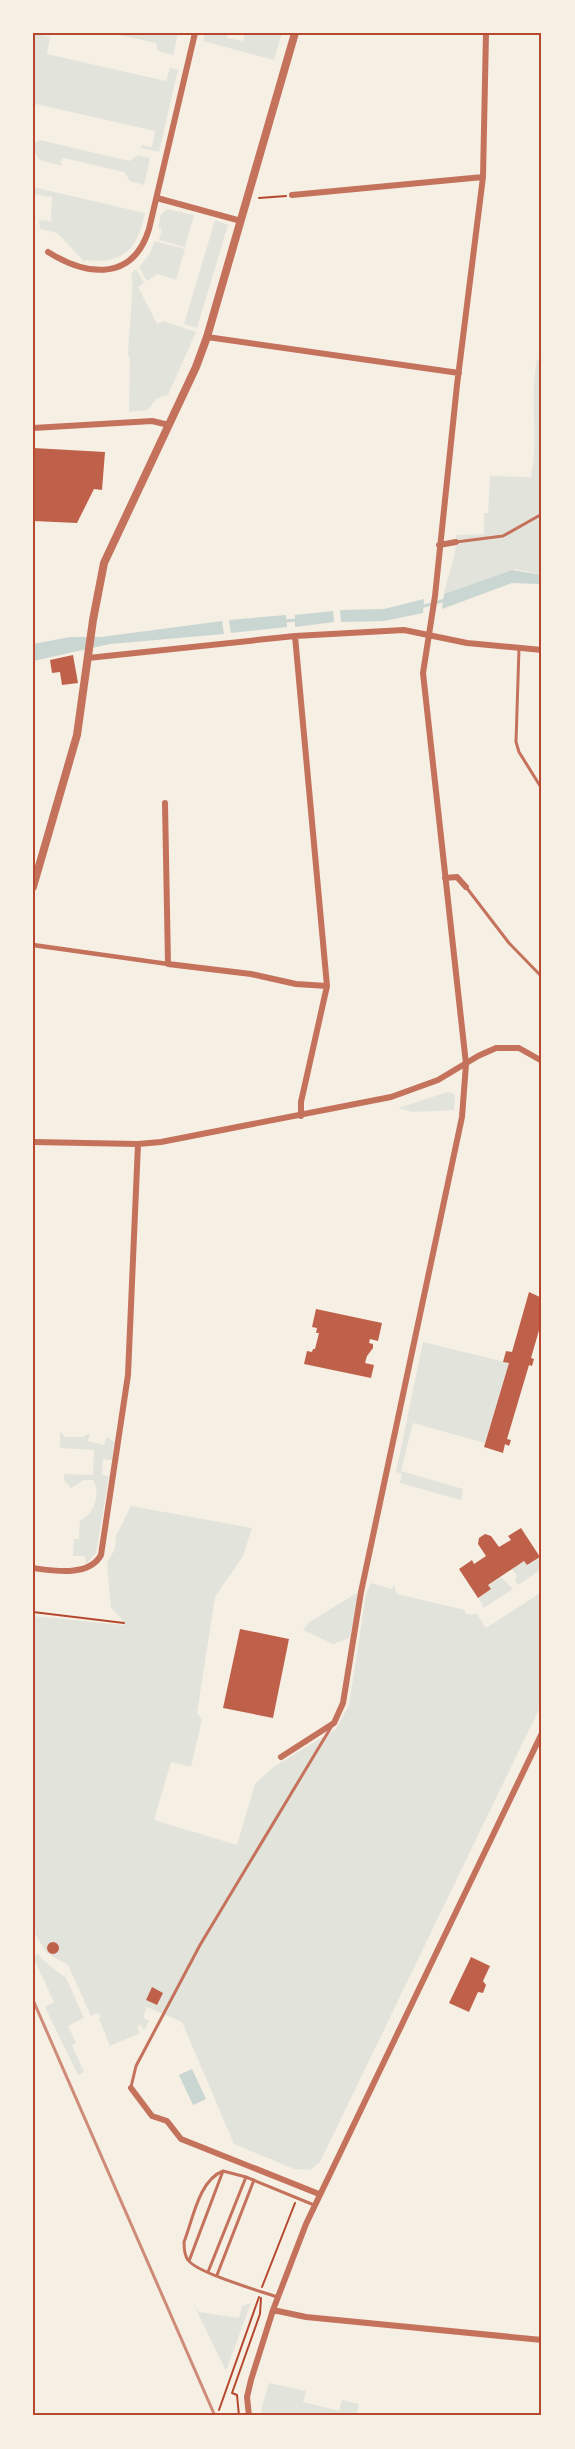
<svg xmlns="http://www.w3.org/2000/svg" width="575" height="2449" font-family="Rubik,sans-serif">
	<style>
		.green { fill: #e2e4dc }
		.water { fill: #c9d6d2 }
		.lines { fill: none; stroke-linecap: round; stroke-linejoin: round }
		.stream { stroke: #c9d6d2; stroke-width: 3 }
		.building { fill: #bf614a }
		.path { stroke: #b5482f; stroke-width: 2 }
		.service { stroke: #c5725c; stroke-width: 3 }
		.pedestrian { stroke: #c5725c; stroke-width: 4.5 }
		.minor { stroke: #c5725c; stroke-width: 6 }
		.tertiary { stroke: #c5725c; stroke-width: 8 }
		.rail { stroke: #cf8b77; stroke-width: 3 }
		.neatline { fill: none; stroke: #b5482f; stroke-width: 2 }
	</style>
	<rect width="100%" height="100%" fill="#f6efe4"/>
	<!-- green -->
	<path class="green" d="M33,33L50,37L47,54L166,81L170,68L178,70L159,152L141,148L142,145L152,147L155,131L36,104L33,114Z
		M110,33H178L173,55L158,51L156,43Z
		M205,33H228L227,38L243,41L245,33H282L274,60L203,41Z
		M40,140L129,161L138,155L150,158L144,185L130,181L124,172L64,158L60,161L62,166L40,160L33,150L35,143Z
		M33,187L145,213C137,249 125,264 86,260L85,262L57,233L40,229L39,220L51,221L52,197L33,194Z
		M167,209L194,215L185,247L159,240L162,229L158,228L161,214Z
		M215,220L228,225L197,328L184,324Z
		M155,241L185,249L176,280L158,274L147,281L139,267L149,255Z
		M136,269L144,283L138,287L157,324L164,321L196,332L168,395L156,399L148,410L129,412L130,356H128C128,340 135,283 131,273Z
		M537,359L542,361V575L515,569L444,594C448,572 457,559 456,535L484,534V513H488L490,476L531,477C539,439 529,399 537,359Z
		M448,1092L455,1094L454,1110L413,1112L398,1108Z
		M423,1342L509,1363L485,1443L413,1423L401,1471L463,1489L461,1500L400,1483L402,1474L396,1472Z
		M60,1431L65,1437H83L90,1433L88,1441L104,1445L107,1437L114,1442L112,1460L103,1459L102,1475L109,1476L96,1553L86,1564L85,1556H73L74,1539H79L80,1520C94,1516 101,1492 93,1480H84L71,1488L64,1480V1474L93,1475L94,1450L60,1448Z
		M131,1506L252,1528L243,1556L215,1597L197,1713L202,1719L191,1767L171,1762L154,1820L237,1845L255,1784L272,1768L336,1729L349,1705L366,1594L371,1583L392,1589L394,1585L397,1594L465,1610V1613L472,1615L476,1613L486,1628L542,1592V1703L320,2162L310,2170L294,2169L234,2144L182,2022L147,2007L143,2017L149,2021L144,2031L141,2025L137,2027L140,2033L110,2046L99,2019L101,2015L96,2013L91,2016L68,1965L47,1953L33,1931V1616L124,1625L123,1620L111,1608L107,1563L115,1549L116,1536Z
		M540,1557L542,1558V1569L518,1585L515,1581L517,1576L512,1569L524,1561L527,1565Z
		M501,1577L513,1589L483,1608L482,1603L478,1598L488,1585Z
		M355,1594H358L350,1638L333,1644L303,1630L308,1623Z
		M38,1954L45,1962L66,1978L84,2018L68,2026L76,2043L72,2045L84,2072L78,2075L45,2007L54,2002L33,1957Z
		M251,2303L226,2371L194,2305L199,2312L239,2318L242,2306Z
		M269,2383L306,2391L303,2402L339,2411L342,2400L359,2404L356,2416H262L261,2410Z"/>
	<!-- water -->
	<path class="water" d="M512,570L542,575V584L512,583L442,609L444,594Z
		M424,599L423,613L384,621L341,622L340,610L384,609Z
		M333,611L334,622L295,627V615Z
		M286,615L287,627L231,633L229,620Z
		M222,621L224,634L110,644L33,661V644L70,637H101Z
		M192,2069L206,2099L193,2105L179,2075Z"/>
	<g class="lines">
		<!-- stream -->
		<path class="stream" d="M420,607L446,600
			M283,621L297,620"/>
	</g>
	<!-- building -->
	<path class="building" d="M33,448L105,452L102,490L94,489L77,523L33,521Z
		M73,655L78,683L62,685L60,672L52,673L50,660Z
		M529,1292L542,1298V1320L531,1358L534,1359L532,1366L529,1365L507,1439L511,1440L509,1446L505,1444L503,1453L484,1447L509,1363L503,1362L506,1351L512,1352Z
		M316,1309L382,1323L378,1341L370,1339L369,1343L373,1344V1348L367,1356L365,1363L374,1365L371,1378L304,1364L307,1351L312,1352L313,1349H315L319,1333H316L317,1328L312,1327Z
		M521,1528L540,1557L527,1565L524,1561L488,1585L491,1589L478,1598L459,1569L472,1560L474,1564L486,1556L478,1544L479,1538L485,1534L491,1536L499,1547L511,1540L508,1536Z
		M240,1629L289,1639L273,1718L223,1708Z
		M47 1948a6 6 0 1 1 12 0a6 6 0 1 1-12 0Z
		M471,1957L490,1966L483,1981L486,1985L483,1993L478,1992L469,2012L449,2003Z
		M152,1987L163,1993L157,2005L146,2000Z"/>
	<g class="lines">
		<!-- path -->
		<path class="path" d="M259,198L286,196
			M33,1612L124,1623
			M262,2287L295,2203
			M219,2410L259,2297
			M239,2416L237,2395L232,2393L260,2314L261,2298"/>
		<!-- service -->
		<path class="service" d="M456,542L503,536L542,514
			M519,648L516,742L519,752L542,789
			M466,887L509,943L542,977
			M131,2087L136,2066L200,1945L333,1724
			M189,2261L223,2171
			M208,2272L246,2177
			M217,2275L254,2180
			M277,2297C260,2291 197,2273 188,2260C184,2255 184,2248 184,2242C193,2219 199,2180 223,2171L246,2177L314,2205"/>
		<!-- pedestrian -->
		<path class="pedestrian" d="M33,945L168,964"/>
		<!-- minor -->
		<path class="minor" d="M292,195L483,177
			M157,198L241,221
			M48,252C88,277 133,281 149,229L195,33
			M207,337L459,373
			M33,428L152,421L169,425
			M439,545L456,542
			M295,636L327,986L301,1102V1116
			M88,658L295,636L404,630L467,643L542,650
			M165,803L168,964L251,974L296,984L327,986
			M445,878L457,877L466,887
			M33,1142L138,1144L161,1142L391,1097L438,1080L478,1056L496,1048H519L542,1061
			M33,1568C54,1571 89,1577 101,1555L128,1375L138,1144
			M281,1757L334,1723L343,1703L361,1592L462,1117L466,1064L423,673L435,596L457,385L483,177L486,33
			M131,2088L152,2116L167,2121L181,2139L319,2194
			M273,2310L306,2317L542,2340
			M249,2416L247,2397L251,2380L273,2310L306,2224L542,1733"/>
		<!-- tertiary -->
		<path class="tertiary" d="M33,887L77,735L93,620L104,563L196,367L207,337L295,33"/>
		<!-- rail -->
		<path class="rail" d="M33,2000L215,2416"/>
	</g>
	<!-- border -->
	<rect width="575" height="2449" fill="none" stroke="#f6efe4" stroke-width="69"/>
	<rect x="34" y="34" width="506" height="2380" class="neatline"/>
</svg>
